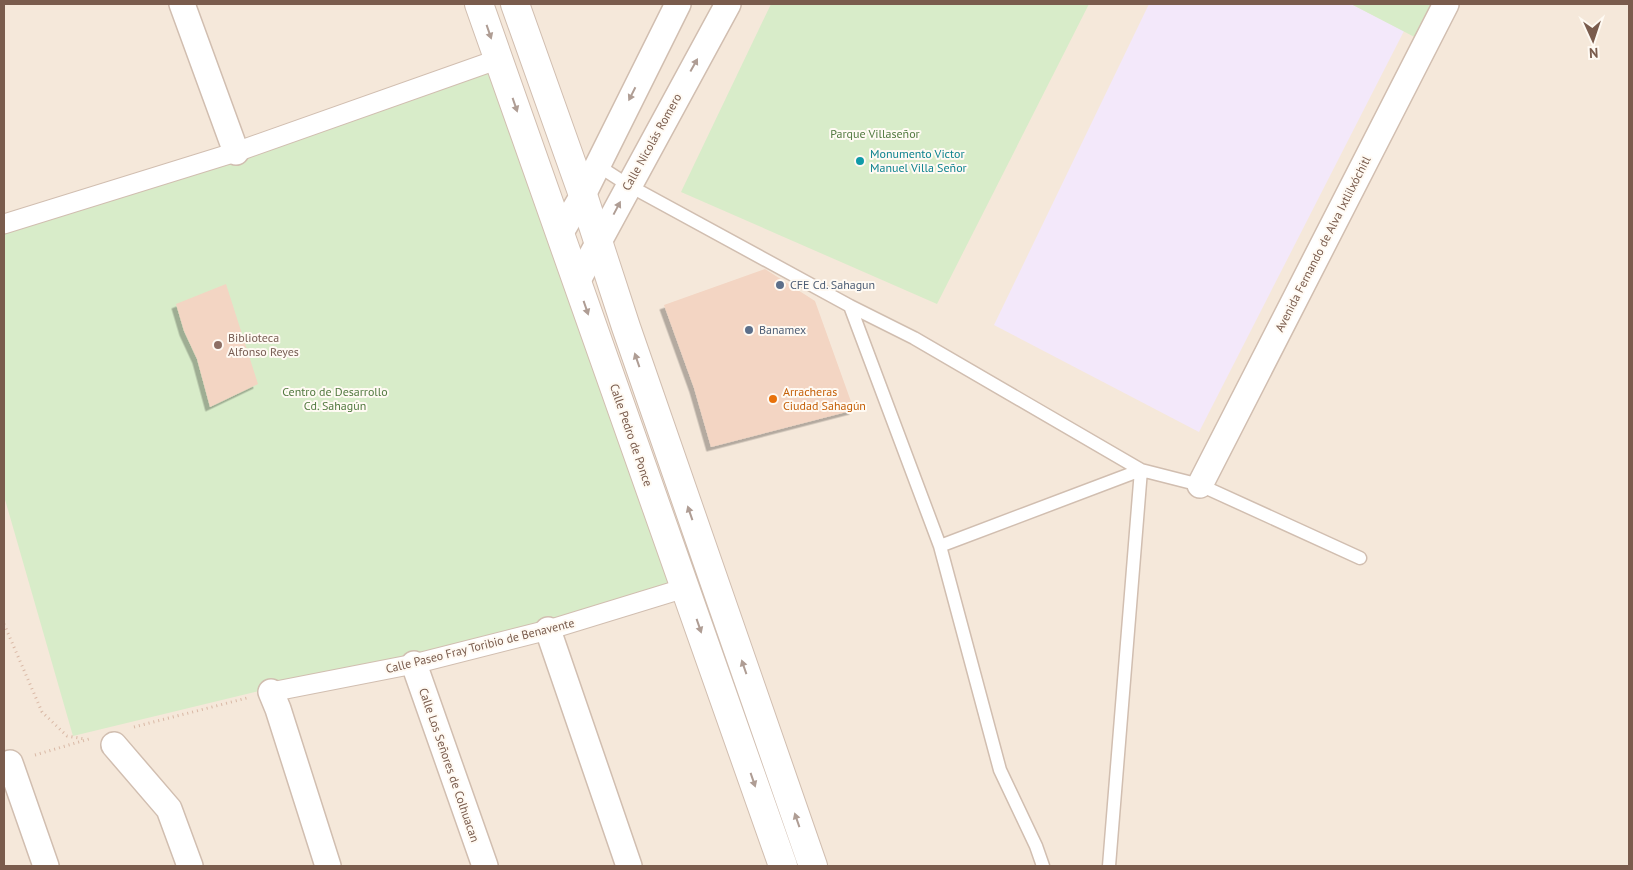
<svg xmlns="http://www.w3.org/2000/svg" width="1633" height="870" font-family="'PT Sans',sans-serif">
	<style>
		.residential { fill: #f5e8da }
		.education { fill: #f3e8fa }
		.green { fill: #d8ecc9 }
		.building { fill: #f3d5c3; filter: url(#shadow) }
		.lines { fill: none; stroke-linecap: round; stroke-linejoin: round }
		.service-casing { stroke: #d1beb0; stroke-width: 15 }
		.pedestrian-casing { stroke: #d1beb0; stroke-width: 21 }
		.minor-casing { stroke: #d1beb0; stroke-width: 28 }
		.tertiary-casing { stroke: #d1beb0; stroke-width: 30 }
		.path { stroke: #d9b8a5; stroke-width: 3; stroke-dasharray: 1 4; stroke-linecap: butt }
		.service { stroke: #fff; stroke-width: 12 }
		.pedestrian { stroke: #fff; stroke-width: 19 }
		.minor { stroke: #fff; stroke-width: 25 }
		.tertiary { stroke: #fff; stroke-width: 28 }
		.oneway { fill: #af9d94 }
		.culture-dot { fill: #0f9aa8; stroke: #fffaf3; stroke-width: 2 }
		.service-dot { fill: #5c6f8a; stroke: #fffaf3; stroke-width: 2 }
		.education-dot { fill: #8d6e63; stroke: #fffaf3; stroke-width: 2 }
		.food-dot { fill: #e8710a; stroke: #fffaf3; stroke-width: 2 }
		.labels { text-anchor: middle; stroke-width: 4; stroke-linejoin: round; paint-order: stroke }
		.park-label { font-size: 12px; fill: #537a41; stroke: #fffaf3 }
		.street-label { font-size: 12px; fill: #7a5c4d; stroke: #fffaf3 }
		.culture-label { font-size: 12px; fill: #0d838f; stroke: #fffaf3; text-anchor: start }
		.service-label { font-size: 12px; fill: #4e5e75; stroke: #fffaf3; text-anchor: start }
		.education-label { font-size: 12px; fill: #785e54; stroke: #fffaf3; text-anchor: start }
		.food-label { font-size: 12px; fill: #c56008; stroke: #fffaf3; text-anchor: start }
	</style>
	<defs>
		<filter id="shadow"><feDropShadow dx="-4.5" dy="4.5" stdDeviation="0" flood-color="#0004"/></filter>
	</defs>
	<rect width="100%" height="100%" fill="#fdf6ec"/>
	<!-- residential -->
	<path class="residential" d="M4,4H1629V866H4Z"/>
	<!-- education -->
	<path class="education" d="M1149,4H1351L1404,31L1199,432L994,325Z"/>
	<!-- green -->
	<path class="green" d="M771,4H1089L937,304L681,192Z
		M1351,4H1446L1426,43Z
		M501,65L685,588L73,736L4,496V229Z"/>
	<!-- building -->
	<path class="building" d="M765,269L815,301L854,410L711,447L694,388L664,305Z
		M226,284L258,384L210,407L197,359L184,331L176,304Z"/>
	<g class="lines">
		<defs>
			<path id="service" d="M597,165L628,185L850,306L914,338L1141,470L1200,485L1360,558
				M850,306L940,546L1000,770L1036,846L1043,866
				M940,546L1141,470L1109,866"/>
			<path id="pedestrian" d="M4,224L236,152L499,59
				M271,692L414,664L548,630L685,588"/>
			<path id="minor" d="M182,4L236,152
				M560,234L583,195L678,4
				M577,282L728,4
				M1200,485L1446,4
				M548,630L629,866
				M414,664L485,866
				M271,692L278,709L328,866
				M114,745L169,809L190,866
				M10,763L46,866"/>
			<path id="tertiary" d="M479,4L783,866
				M515,4L583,195L626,327L813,866"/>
		</defs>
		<!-- service casing -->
		<use href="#service" class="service-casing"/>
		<!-- pedestrian casing -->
		<use href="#pedestrian" class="pedestrian-casing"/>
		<!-- minor casing -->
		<use href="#minor" class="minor-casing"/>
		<!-- tertiary casing -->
		<use href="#tertiary" class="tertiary-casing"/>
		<!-- path -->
		<path class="path" d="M4,624L42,712L67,736L85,739
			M134,727L247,698
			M35,755L89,739"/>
		<!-- service -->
		<use href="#service" class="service"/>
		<!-- pedestrian -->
		<use href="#pedestrian" class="pedestrian"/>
		<!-- minor -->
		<use href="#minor" class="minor"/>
		<!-- tertiary -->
		<use href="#tertiary" class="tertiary"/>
	</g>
	<!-- one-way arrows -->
	<defs><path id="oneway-solid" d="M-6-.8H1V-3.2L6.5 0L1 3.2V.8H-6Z" transform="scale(1.25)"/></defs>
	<g class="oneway">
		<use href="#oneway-solid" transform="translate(489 32) rotate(71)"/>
		<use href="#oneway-solid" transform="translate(694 65) rotate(-61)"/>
		<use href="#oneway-solid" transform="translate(632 94) rotate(117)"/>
		<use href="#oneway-solid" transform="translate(515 105) rotate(71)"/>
		<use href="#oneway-solid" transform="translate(617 208) rotate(-62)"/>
		<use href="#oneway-solid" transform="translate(586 308) rotate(71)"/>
		<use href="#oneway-solid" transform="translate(637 360) rotate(-109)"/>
		<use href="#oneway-solid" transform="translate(690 513) rotate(-109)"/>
		<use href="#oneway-solid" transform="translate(699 626) rotate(71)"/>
		<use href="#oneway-solid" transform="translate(744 667) rotate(-109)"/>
		<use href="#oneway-solid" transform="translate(753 780) rotate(71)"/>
		<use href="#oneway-solid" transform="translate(797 820) rotate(-109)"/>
	</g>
	<!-- markers -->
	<circle class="culture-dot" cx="860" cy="161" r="5"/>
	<g class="service-dot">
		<circle cx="780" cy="285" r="5"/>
		<circle cx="749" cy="330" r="5"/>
	</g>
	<circle class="education-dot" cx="218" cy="345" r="5"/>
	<circle class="food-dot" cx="773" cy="399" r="5"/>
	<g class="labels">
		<!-- park labels -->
		<g class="park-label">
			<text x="875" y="138">Parque Villaseñor</text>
			<text x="335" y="396">Centro de Desarrollo<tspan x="335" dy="14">Cd. Sahagún</tspan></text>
		</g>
		<!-- street labels -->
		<g class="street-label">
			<text transform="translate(652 142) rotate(-61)" y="4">Calle Nicolás Romero</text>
			<text transform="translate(1323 244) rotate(-63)" y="4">Avenida Fernando de Alva Ixtlilxóchitl</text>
			<text transform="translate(631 435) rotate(71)" y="4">Calle Pedro de Ponce</text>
			<text transform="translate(480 646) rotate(-14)" y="4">Calle Paseo Fray Toribio de Benavente</text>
			<text transform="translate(449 765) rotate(71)" y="4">Calle Los Señores de Colhuacan</text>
		</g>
		<!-- culture labels -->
		<g class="culture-label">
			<text x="870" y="158">Monumento Victor<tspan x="870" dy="14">Manuel Villa Señor</tspan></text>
		</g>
		<!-- service labels -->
		<g class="service-label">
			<text x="790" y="289">CFE Cd. Sahagun</text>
			<text x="759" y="334">Banamex</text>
		</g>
		<!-- education labels -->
		<g class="education-label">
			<text x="228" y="342">Biblioteca<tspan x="228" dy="14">Alfonso Reyes</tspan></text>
		</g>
		<!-- food labels -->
		<g class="food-label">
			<text x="783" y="396">Arracheras<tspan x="783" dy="14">Ciudad Sahagún</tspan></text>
		</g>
	</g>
	<!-- border -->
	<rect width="1633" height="870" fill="none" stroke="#7a5c4d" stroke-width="10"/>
	<!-- north arrow -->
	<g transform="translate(1593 40) rotate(177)" stroke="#fffaf3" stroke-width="4" paint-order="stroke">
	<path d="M0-4L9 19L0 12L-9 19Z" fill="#7a5c4d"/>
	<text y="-8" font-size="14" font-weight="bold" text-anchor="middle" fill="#7a5c4d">N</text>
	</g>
</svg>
